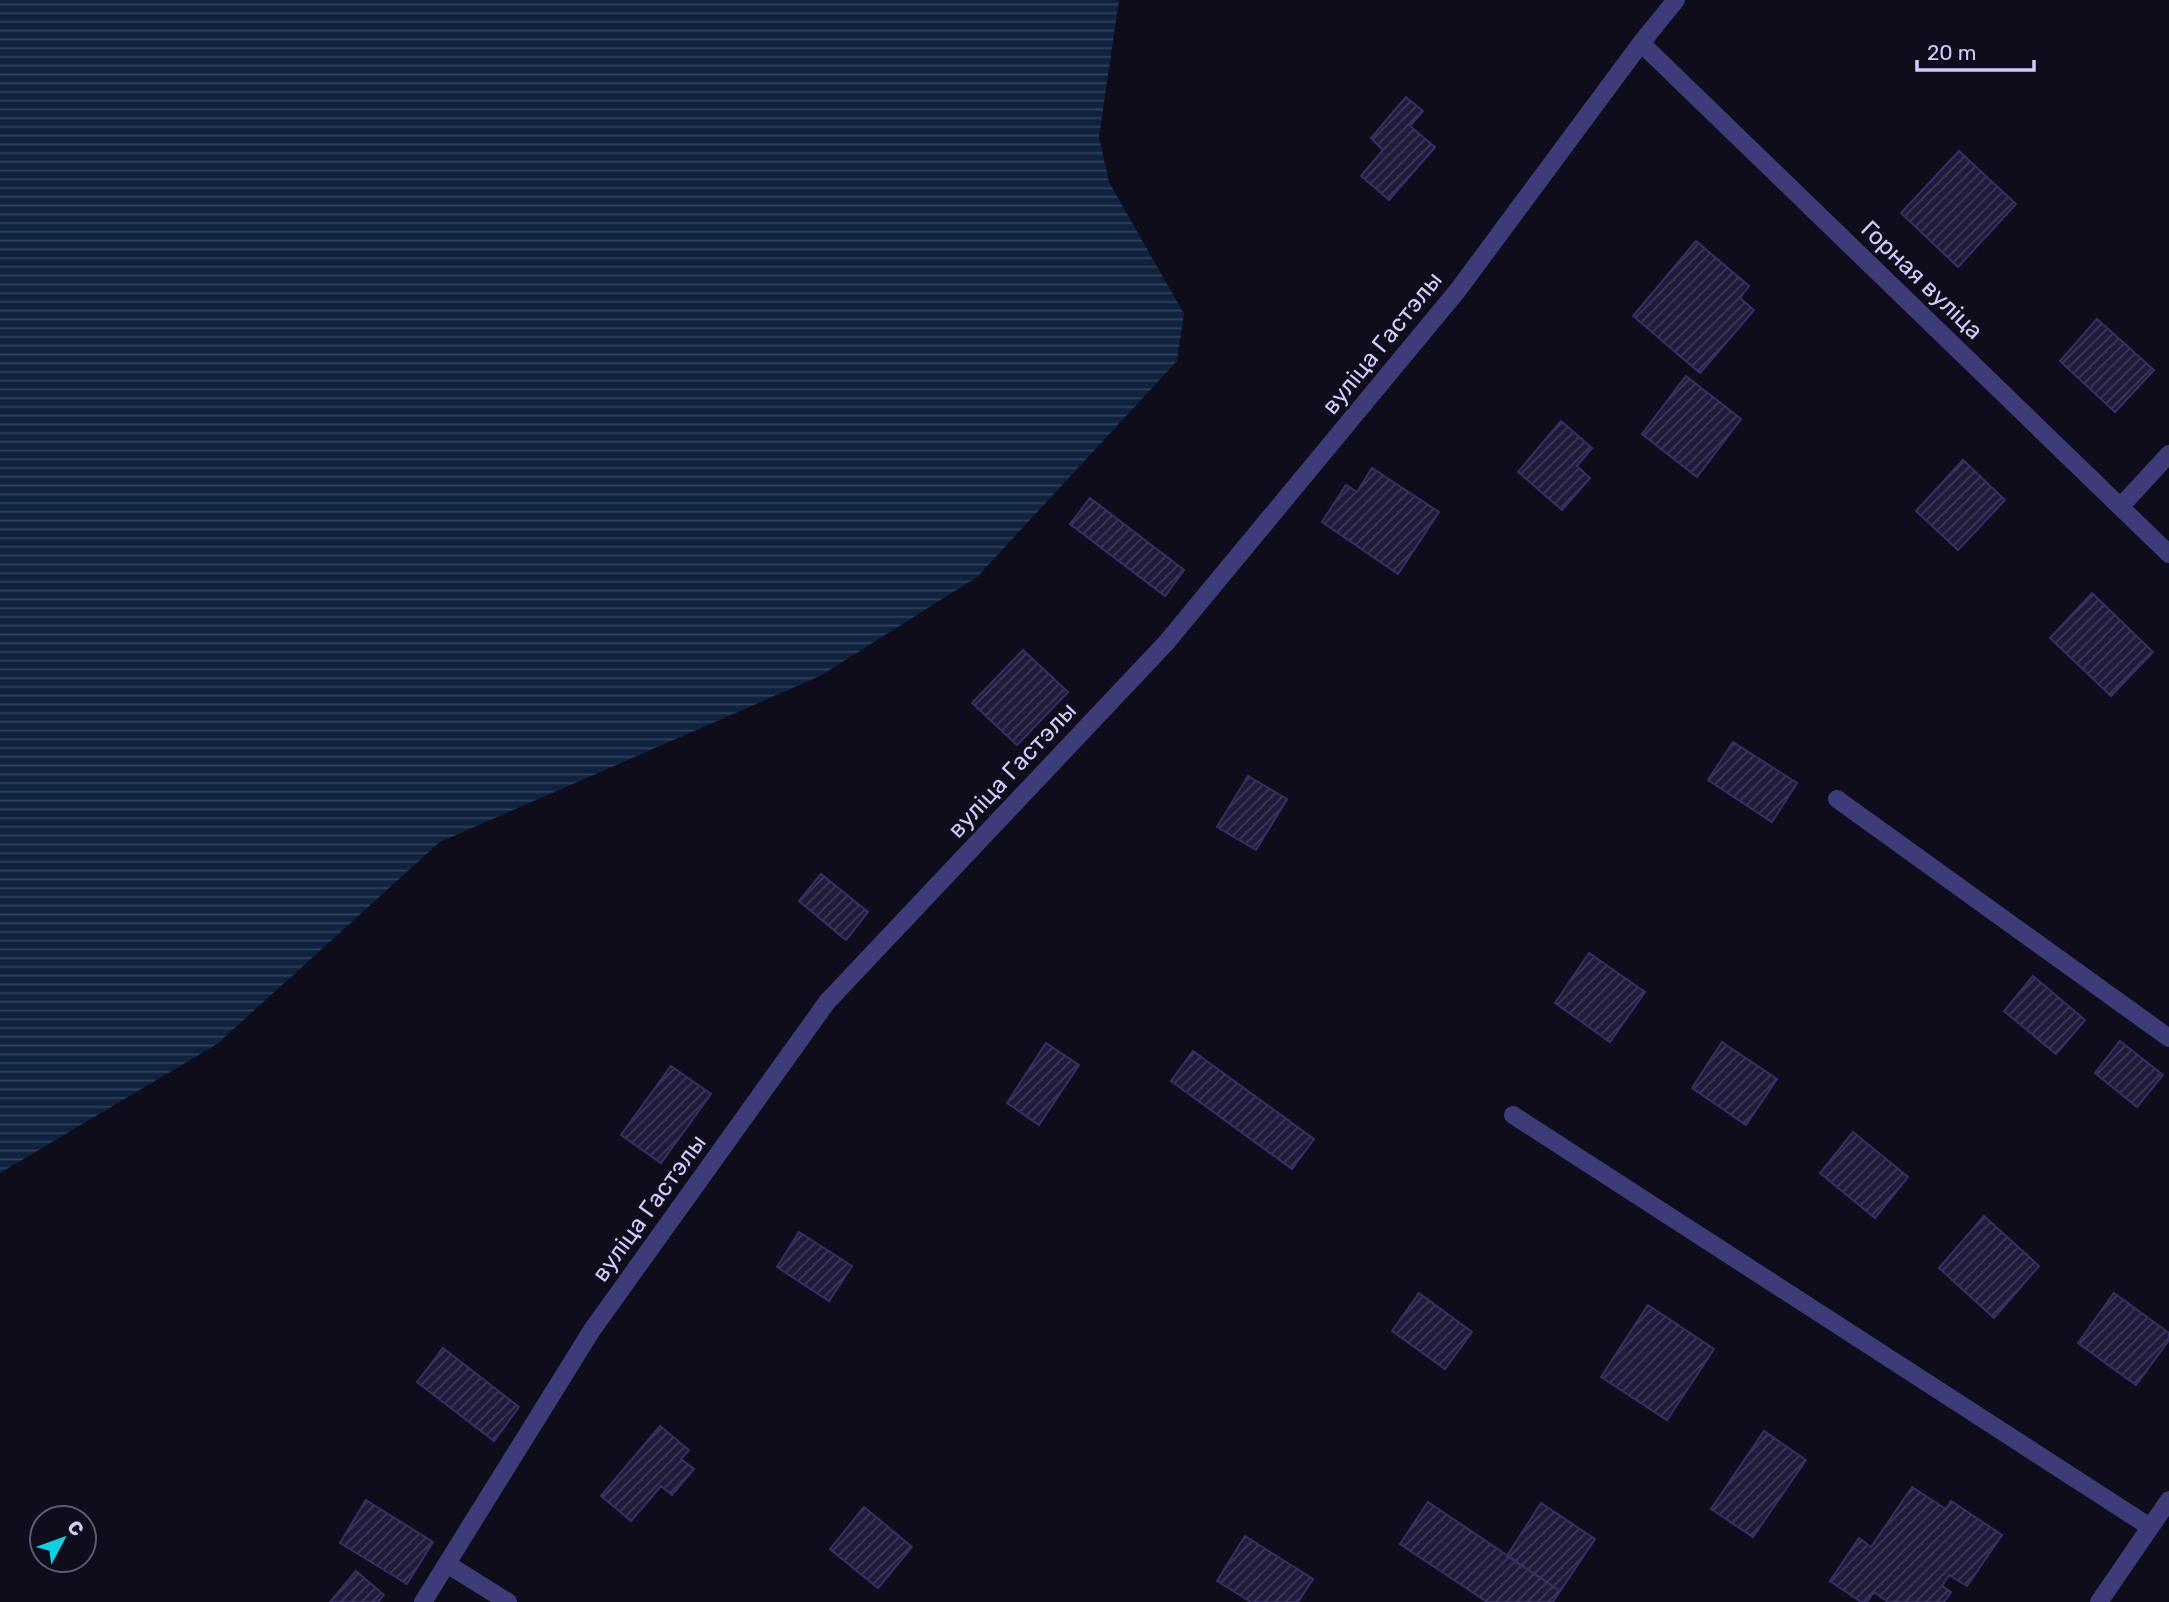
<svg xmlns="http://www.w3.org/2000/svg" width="2169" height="1602" font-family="Rubik,sans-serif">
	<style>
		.water { fill: url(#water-rules) }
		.building { fill: url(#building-hatch); stroke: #382e66; stroke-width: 2 }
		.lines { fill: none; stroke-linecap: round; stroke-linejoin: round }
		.minor { stroke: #3d3b78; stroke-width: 18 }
		.labels { text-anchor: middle; stroke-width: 6; stroke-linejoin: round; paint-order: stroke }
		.street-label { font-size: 24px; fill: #d0cbfb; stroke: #0f0d1c }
	</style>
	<defs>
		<pattern id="water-rules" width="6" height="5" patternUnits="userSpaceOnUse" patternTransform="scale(1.75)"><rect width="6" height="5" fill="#0f223e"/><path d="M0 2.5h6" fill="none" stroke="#31415b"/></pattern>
		<pattern id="building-hatch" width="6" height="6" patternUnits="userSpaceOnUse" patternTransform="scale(1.75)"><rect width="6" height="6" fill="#201a3b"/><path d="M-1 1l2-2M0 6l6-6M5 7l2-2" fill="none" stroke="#3f3a58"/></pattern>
	</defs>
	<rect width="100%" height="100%" fill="#0f0d1c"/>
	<!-- water -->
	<path class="water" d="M0,0H1119L1099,137L1109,182L1184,314L1177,361L977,577L820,676L440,842L217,1044L0,1173Z"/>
	<!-- building -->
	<path class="building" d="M1406,97L1423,111L1410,126L1435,147L1389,200L1361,176L1383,150L1371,138Z
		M1959,151L2016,204L1958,267L1901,213Z
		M1696,241L1749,286L1740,298L1754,310L1700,373L1633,316Z
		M2097,319L2154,370L2115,412L2060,361Z
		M1686,376L1741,419L1697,477L1642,434Z
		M1561,421L1592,448L1577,466L1590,478L1562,510L1518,472Z
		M1963,460L2005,500L1958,550L1916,511Z
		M1372,468L1439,512L1398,574L1322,522L1346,485L1357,492Z
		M1090,498L1184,570L1165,596L1070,524Z
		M2092,593L2153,652L2111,696L2050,638Z
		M1023,650L1068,692L1017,745L972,703Z
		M1733,742L1797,783L1772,822L1708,780Z
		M1248,776L1287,799L1256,850L1217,827Z
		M821,874L868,912L846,940L799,901Z
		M1589,953L1645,992L1610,1042L1555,1003Z
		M2033,976L2085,1020L2056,1054L2004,1011Z
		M2120,1041L2163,1075L2137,1107L2095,1073Z
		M1722,1042L1777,1079L1746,1125L1692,1088Z
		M1046,1043L1079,1065L1039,1125L1007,1103Z
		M1193,1051L1314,1139L1292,1169L1171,1081Z
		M671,1066L711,1094L661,1163L621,1135Z
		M1853,1132L1908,1177L1875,1218L1820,1173Z
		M1984,1216L2039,1266L1994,1318L1939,1268Z
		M799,1232L852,1266L829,1301L777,1267Z
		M1419,1293L1472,1332L1445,1369L1392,1331Z
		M2114,1293L2169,1333V1340L2136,1385L2078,1343Z
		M1648,1305L1714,1349L1667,1420L1601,1377Z
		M443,1348L519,1407L494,1441L417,1382Z
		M660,1426L689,1450L681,1459L694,1469L672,1495L661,1486L631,1521L601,1496Z
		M1764,1431L1806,1460L1753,1537L1711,1509Z
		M1912,1487L1946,1509L1951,1501L2002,1535L1967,1586L1949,1575L1942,1586L1951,1592L1944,1602H1888L1874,1592L1867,1602H1861L1830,1581L1859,1538L1871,1547Z
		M366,1500L433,1542L407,1584L340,1543Z
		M1428,1502L1560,1591L1553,1602H1487L1400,1544Z
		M1541,1503L1595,1539L1560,1591L1507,1556Z
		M864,1507L912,1547L878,1588L830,1549Z
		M1245,1536L1313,1579L1298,1602H1251L1217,1581Z
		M356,1571L384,1595L378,1602H330Z"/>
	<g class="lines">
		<!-- minor -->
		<path class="minor" d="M1641,43L2169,554
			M2121,506L2169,454
			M1837,799L2169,1038
			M1513,1115L2150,1527
			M447,1564L508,1602
			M423,1602L592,1330L827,1002L1166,643L1458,290L1641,43L1676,0
			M2099,1602L2169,1500"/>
	</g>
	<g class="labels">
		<!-- street labels -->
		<g class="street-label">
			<text transform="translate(1922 280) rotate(44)" y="8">Горная вуліца</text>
			<text transform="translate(1382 343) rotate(-51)" y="8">вуліца Гастэлы</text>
			<text transform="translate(1012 770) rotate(-47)" y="8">вуліца Гастэлы</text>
			<text transform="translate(649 1208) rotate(-54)" y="8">вуліца Гастэлы</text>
		</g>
	</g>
	<!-- north arrow -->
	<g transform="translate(63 1539) rotate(49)"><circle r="33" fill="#0f0d1c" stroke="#5c5975" stroke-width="2"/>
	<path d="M0-5L12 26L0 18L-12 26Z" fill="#10d0e2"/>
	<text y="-10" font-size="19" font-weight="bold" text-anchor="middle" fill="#d0cbfb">С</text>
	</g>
	<!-- scale -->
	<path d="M1917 60v10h117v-10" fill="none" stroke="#d0cbfb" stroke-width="3.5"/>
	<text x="1927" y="60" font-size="21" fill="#d0cbfb" stroke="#0f0d1c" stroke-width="5" paint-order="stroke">20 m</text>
</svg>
